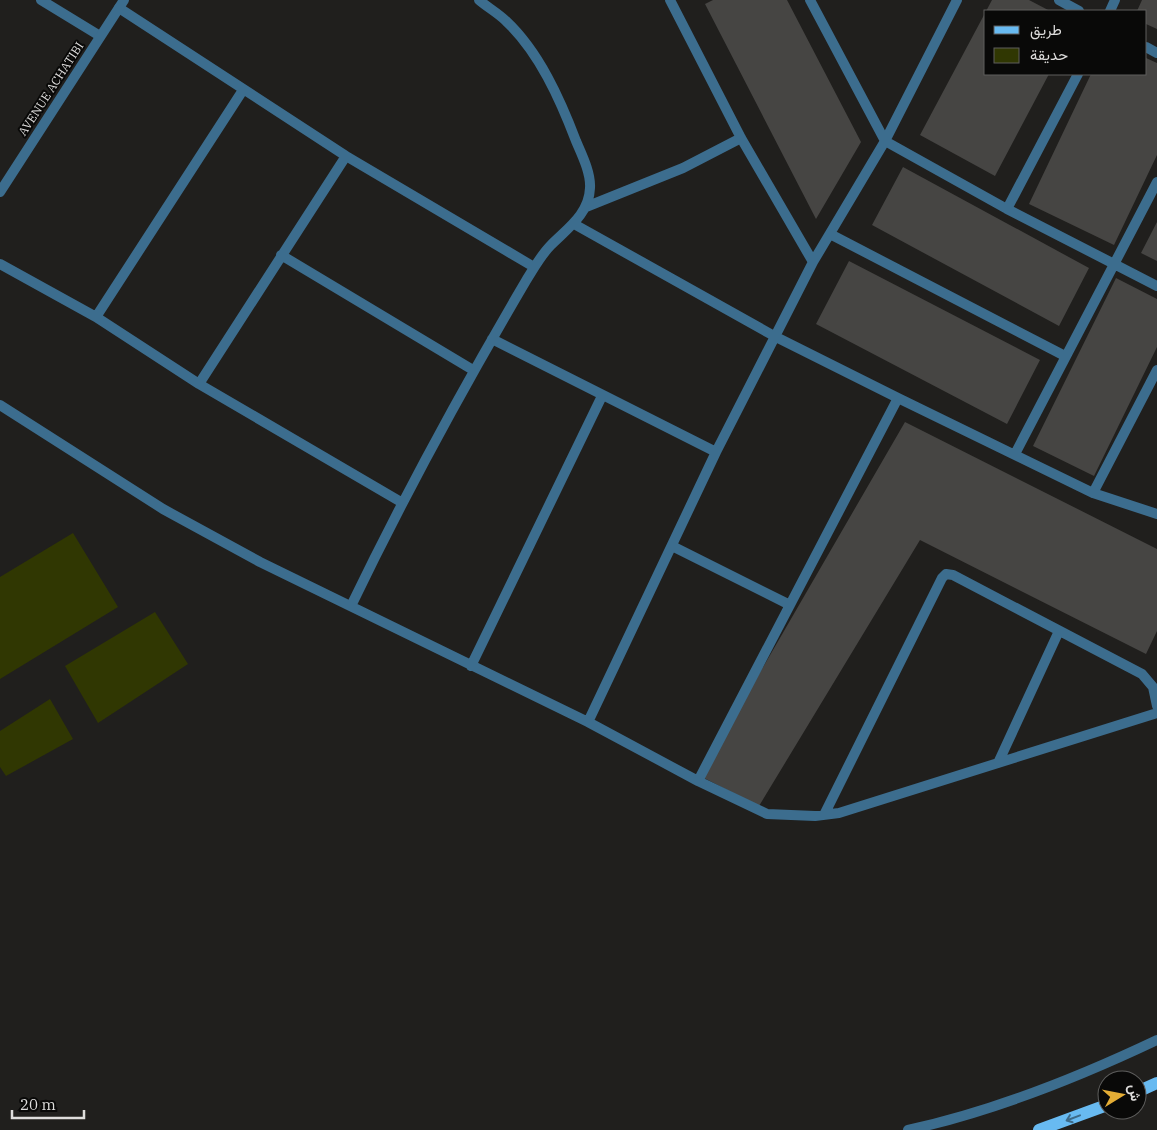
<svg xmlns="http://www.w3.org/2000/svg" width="1157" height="1130" font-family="'IBM Plex Serif',Vazirmatn,serif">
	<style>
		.green { fill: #303702 }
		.building { fill: #464543 }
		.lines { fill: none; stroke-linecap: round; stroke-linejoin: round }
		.service { stroke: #3c6d8e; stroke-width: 10 }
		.pedestrian { stroke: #3c6d8e; stroke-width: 10 }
		.minor { stroke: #3c6d8e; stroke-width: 10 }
		.tertiary { stroke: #3c6d8e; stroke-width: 10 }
		.primary { stroke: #68baf1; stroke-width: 12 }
		.oneway { stroke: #3d6a88 }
		.labels { text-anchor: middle; stroke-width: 4; stroke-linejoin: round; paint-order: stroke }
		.street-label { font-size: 12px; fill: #dedddc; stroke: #090908 }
	</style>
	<rect width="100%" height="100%" fill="#201f1d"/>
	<!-- green -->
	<path class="green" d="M73,533L118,607L0,679V577Z
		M155,612L188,664L98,723L65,666Z
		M50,699L73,739L6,776L0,767V731Z"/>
	<!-- building -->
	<path class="building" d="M713,0H787L861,142L816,219L705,4Z
		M992,0H1029L1050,11H986V74H1049L995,176L920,135Z
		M1142,0H1157V29L1146,24V11H1137Z
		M1146,58L1157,63V155L1114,245L1029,204L1091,74H1146Z
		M903,167L1089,268L1059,326L872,225Z
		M1157,222V261L1141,253Z
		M849,261L1040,360L1007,424L816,324Z
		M1116,278L1157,299V347L1094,476L1033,446Z
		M905,422L1157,549V631L1146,654L920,540L759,806L700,776Z"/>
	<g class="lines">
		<!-- service -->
		<path class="service" d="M908,1130C995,1111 1077,1078 1157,1040"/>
		<!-- pedestrian -->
		<path class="pedestrian" d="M41,0L100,36"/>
		<!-- minor -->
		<path class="minor" d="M670,0L741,138L813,262
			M810,0L885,141L1007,209L1157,286
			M1059,0L1079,11
			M119,8L346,156L534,267
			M1110,11L1115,0
			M1146,47L1157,53
			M586,207L683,168L741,138
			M1007,209L1078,74
			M574,224L776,337L898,398L1093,493L1157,514
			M830,234L1065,356
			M281,255L473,370
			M0,264L96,317L199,384L401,502
			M96,317L243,90
			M492,339L716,452
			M199,384L346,156
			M0,405L163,509L260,562L588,722L698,781L767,814L815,816L839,813L1157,713
			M1015,454L1157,182
			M1093,493L1157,370
			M672,546L790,605
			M351,606C405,494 464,386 527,279C534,268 541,255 551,245C568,228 589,214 590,188C591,173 582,155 576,141C560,99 539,52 506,21C498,13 487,7 479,0
			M471,666L602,396
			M588,722L716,452L813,262L885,141L957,0
			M998,763L1059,631
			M698,781L898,398
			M824,815L942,578L946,574L953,575L1142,674L1153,687L1157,706"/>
		<!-- tertiary -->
		<path class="tertiary" d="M0,192L124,0"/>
		<!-- primary -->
		<path class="primary" d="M1137,1092L1157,1083
			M1039,1130L1107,1105"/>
	</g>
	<!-- one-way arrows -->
	<defs><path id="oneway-shaft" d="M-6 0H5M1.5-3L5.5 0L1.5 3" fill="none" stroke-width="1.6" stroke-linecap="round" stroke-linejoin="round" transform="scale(1.25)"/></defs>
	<use class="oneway" href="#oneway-shaft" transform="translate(1073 1118) rotate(159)"/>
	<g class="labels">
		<!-- street labels -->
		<g class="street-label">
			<text transform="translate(51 89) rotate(-57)" y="4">AVENUE ACHATIBI</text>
		</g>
	</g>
	<!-- legend -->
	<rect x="984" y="10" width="162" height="65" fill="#090908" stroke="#5e5e5d"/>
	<rect x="994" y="26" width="25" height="8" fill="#68baf1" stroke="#5e5e5d"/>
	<text x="1030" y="35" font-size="15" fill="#dedddc">طريق</text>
	<rect x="994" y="48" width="25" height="15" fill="#303702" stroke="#5e5e5d"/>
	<text x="1030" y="60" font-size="15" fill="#dedddc">حديقة</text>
	<!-- north arrow -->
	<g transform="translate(1122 1095) rotate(80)"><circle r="24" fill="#090908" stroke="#5e5e5d"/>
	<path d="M0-4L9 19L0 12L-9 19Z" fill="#e4ad35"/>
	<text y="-8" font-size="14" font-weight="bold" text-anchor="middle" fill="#dedddc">ش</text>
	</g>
	<!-- scale -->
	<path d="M12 1110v8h72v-8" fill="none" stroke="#dedddc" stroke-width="2.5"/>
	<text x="20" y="1110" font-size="15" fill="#dedddc" stroke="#090908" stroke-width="4" paint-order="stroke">20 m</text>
</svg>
